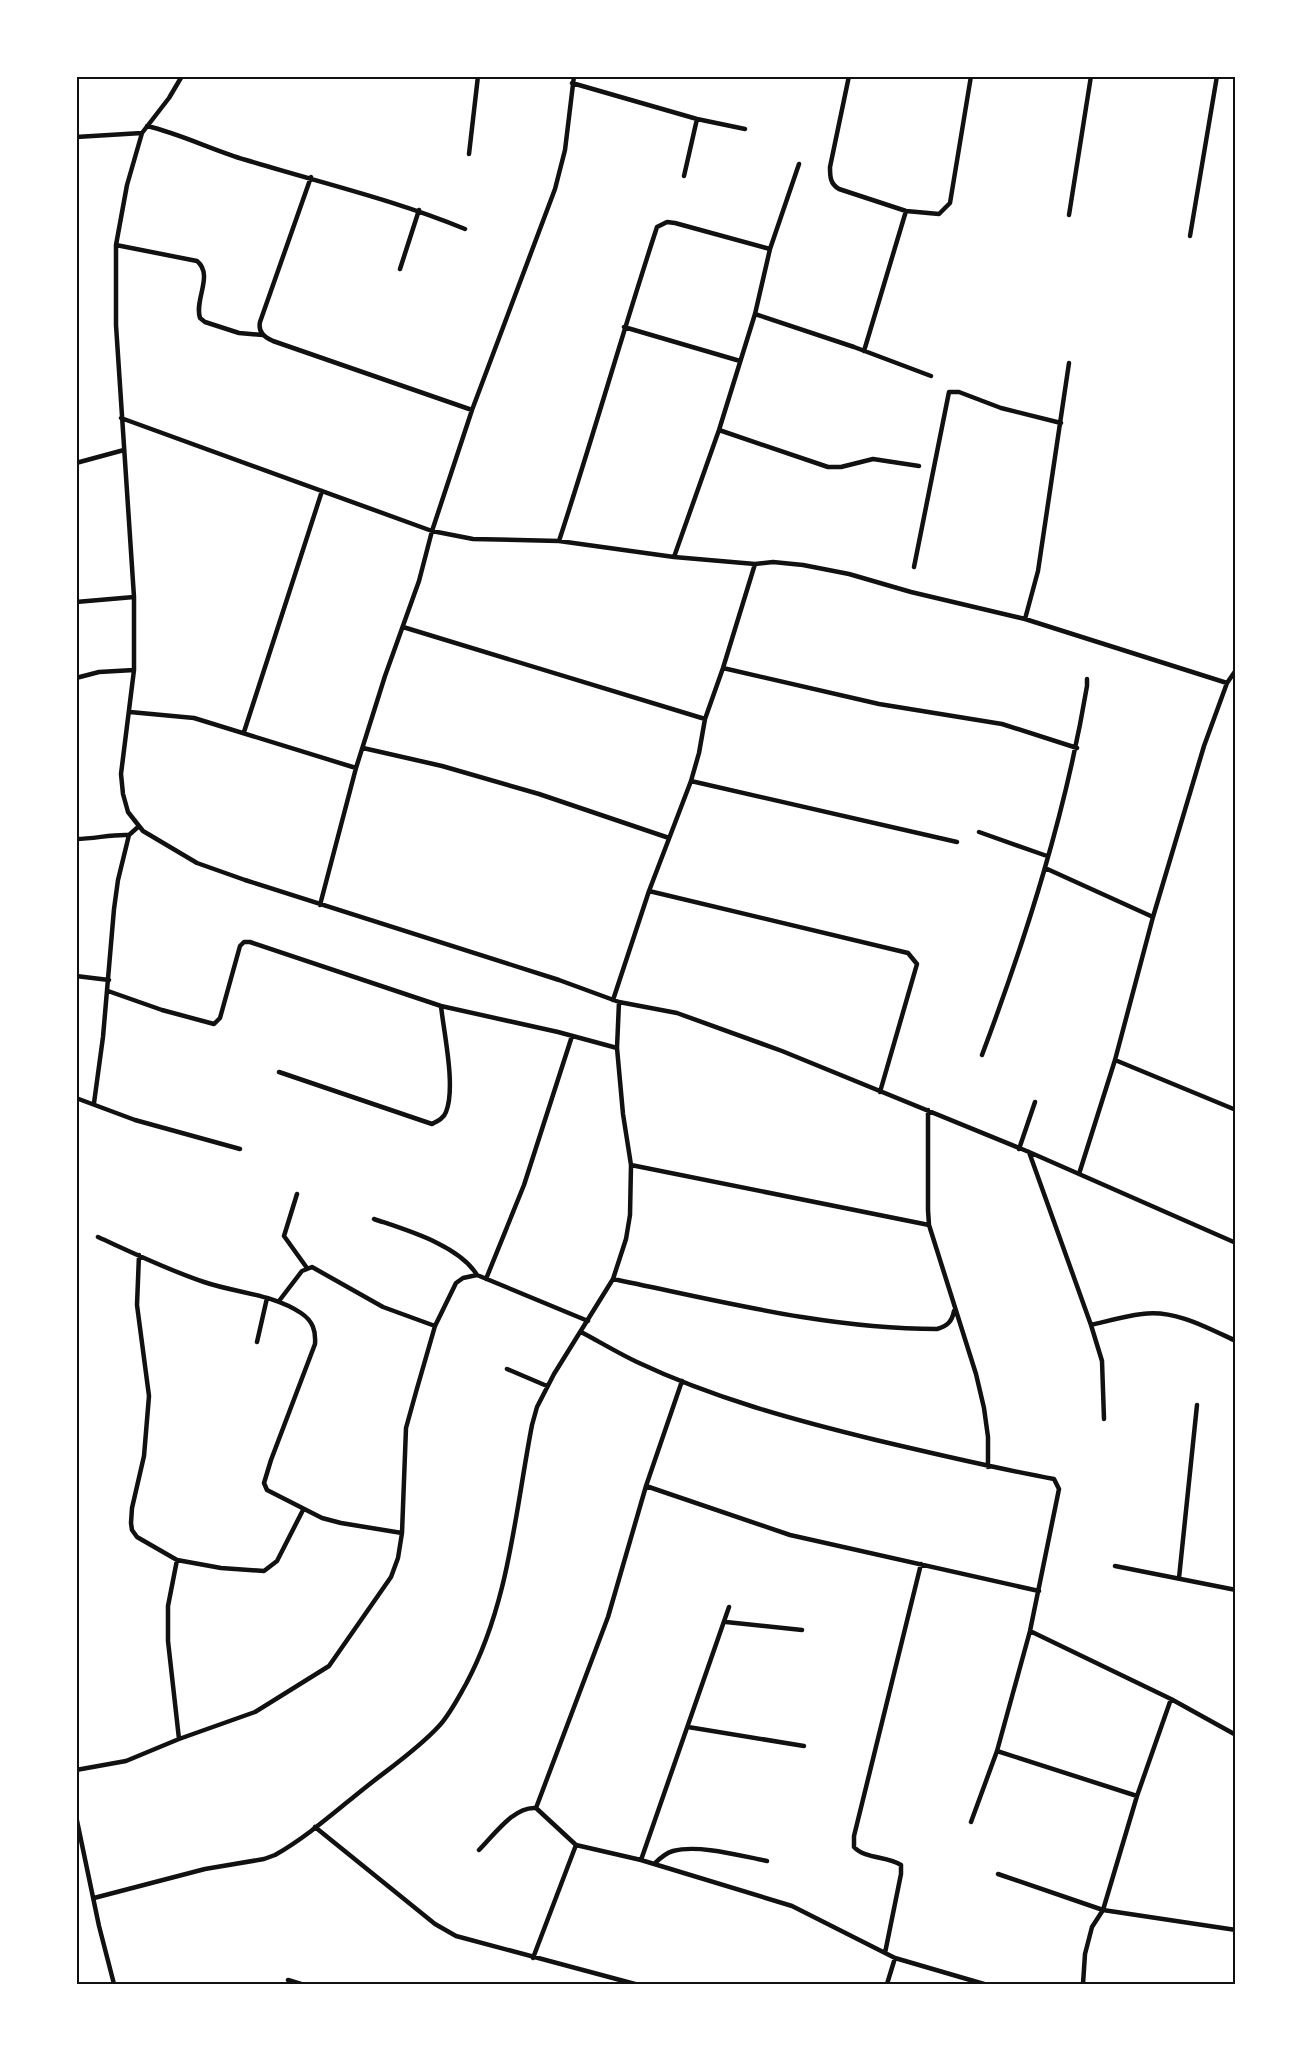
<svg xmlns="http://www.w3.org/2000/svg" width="1312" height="2061" font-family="Inter,sans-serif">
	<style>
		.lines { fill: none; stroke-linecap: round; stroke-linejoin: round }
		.minor { stroke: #111; stroke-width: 4.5 }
		.neatline { fill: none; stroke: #111; stroke-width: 2 }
	</style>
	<rect width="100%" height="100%" fill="#fff"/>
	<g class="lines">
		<!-- minor -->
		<path class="minor" d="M182,76L169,98L142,133L127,185L116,245V325L134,597V670L121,774L123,794L128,812L143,831L197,863L245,880L559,980L619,1002L677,1013L782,1051L1029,1152L1236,1243
			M849,76L830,167C830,176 830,184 839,189L906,211L939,214L950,203L971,76
			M572,83L697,119L745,129
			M147,126C181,134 212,150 246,160C321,183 392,199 465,229
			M76,137L142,133
			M469,154L478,76
			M684,176L697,119
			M311,177L260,322C258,332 264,337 273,341L472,410
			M1069,215L1091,76
			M1190,236L1217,76
			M116,245L197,261C214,275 194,300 200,318L205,322L239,333L263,335
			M400,269L419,210
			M755,314L854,347L931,376
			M624,327L740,361
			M864,351L906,211
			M121,418L432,531L473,539L559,541L674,557L755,564L773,562L803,565L849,574L911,592L1025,619L1227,683
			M719,430L828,467H841L873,459L919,466
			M76,463L124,450
			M559,541C593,437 623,331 657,227L667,222L675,223L770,249
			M674,557L719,430L755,314L770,249L799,164
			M914,567L949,392H959L1001,408L1061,423
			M76,602L134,597
			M1025,619L1038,571L1069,363
			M403,627L705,719
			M723,668L879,704L1002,724L1077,748
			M76,678L99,672L134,670
			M130,712L194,718L356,768
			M244,732L322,491
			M363,748L442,766L539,794L669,838
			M691,781L957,842
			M979,832L1047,856
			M76,839C95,839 111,834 129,835L138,827
			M1045,868L1153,917
			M649,891L908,953L917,964L880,1092
			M320,905L356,768L385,676L419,581L432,531L472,410L555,189L565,150L574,76
			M76,976L109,980
			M108,991L162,1010L214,1024L220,1018L240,946L244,942H250L441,1006L558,1032L617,1048
			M613,1000L649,891L691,781L699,753L705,719L723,668L755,564
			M982,1055C1027,935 1066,812 1087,686V679
			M1115,1060L1236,1110
			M279,1072L432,1124C438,1121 444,1118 446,1112C456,1087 444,1034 441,1006
			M76,1098L135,1120L240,1149
			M94,1103L103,1037L114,909L118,880L129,835
			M928,1110V1210L929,1225L976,1374L984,1408L988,1437V1467
			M1019,1149L1035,1102
			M1029,1152L1091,1325L1102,1361L1104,1419
			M631,1165L929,1225
			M1079,1174L1115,1060L1153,917L1204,746L1227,683L1236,670
			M297,1194L284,1236L307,1268
			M374,1219C406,1230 459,1245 477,1275
			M98,1237C133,1253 168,1270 204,1282C236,1293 273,1294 301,1313C313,1321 316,1331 315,1344L271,1460L264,1483L267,1490L322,1518L341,1523L402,1533
			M139,1255L137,1305L149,1396L144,1456L132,1508L131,1523L132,1530L137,1537L177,1560L221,1568L264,1571L277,1561L303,1510
			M486,1279L524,1185L572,1036
			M613,1279C720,1301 827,1329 937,1329C947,1326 952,1322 954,1311
			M279,1301L302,1271L312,1267L383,1307L435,1326
			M1091,1325C1108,1321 1125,1316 1142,1314C1174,1309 1208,1328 1236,1341
			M581,1332C600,1342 618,1353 637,1362C713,1398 794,1420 876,1440C935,1454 994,1468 1054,1479L1059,1489L1030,1631L997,1751L971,1822
			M257,1342L267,1298
			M507,1369L547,1386
			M646,1486L790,1535L1039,1591
			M177,1560L168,1606V1641L179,1739
			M1115,1566L1236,1590
			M1179,1578L1197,1405
			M726,1622L802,1630
			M1030,1631L1171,1699L1236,1735
			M688,1727L804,1746
			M997,1751L1137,1796
			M76,1770L126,1761L179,1739L255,1712L329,1666L391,1577L398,1558L402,1533L406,1428L416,1392L435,1326L456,1283L463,1278L477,1275L588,1321
			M536,1808L576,1845L641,1860L792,1906L895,1958L984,1984
			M76,1816L99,1926L114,1984
			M315,1827L435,1924L456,1936L635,1984
			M479,1850C494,1835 514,1806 536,1808L608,1617L646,1486L682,1381
			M641,1860L729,1607
			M654,1864C659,1859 666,1853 673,1851C699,1844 741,1856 767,1861
			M998,1874L1103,1910L1236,1930
			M94,1898L205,1869L264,1859L275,1855C307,1837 337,1810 366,1787C391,1767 418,1749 439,1726C450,1714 458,1698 466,1684C509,1604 515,1513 532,1425L537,1407L554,1374L613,1279L626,1239L630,1215L631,1165L623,1114L617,1048L619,1002
			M885,1953L901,1874V1865C887,1856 865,1859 854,1847V1836L921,1564
			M533,1958L576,1845
			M288,1980L301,1984
			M887,1984L895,1958
			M1083,1984L1085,1954L1092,1927L1103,1910L1137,1796L1171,1699"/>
	</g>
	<!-- border -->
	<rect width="1312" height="2061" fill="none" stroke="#ffffff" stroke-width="156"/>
	<rect x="78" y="78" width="1156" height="1905" class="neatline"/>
</svg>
